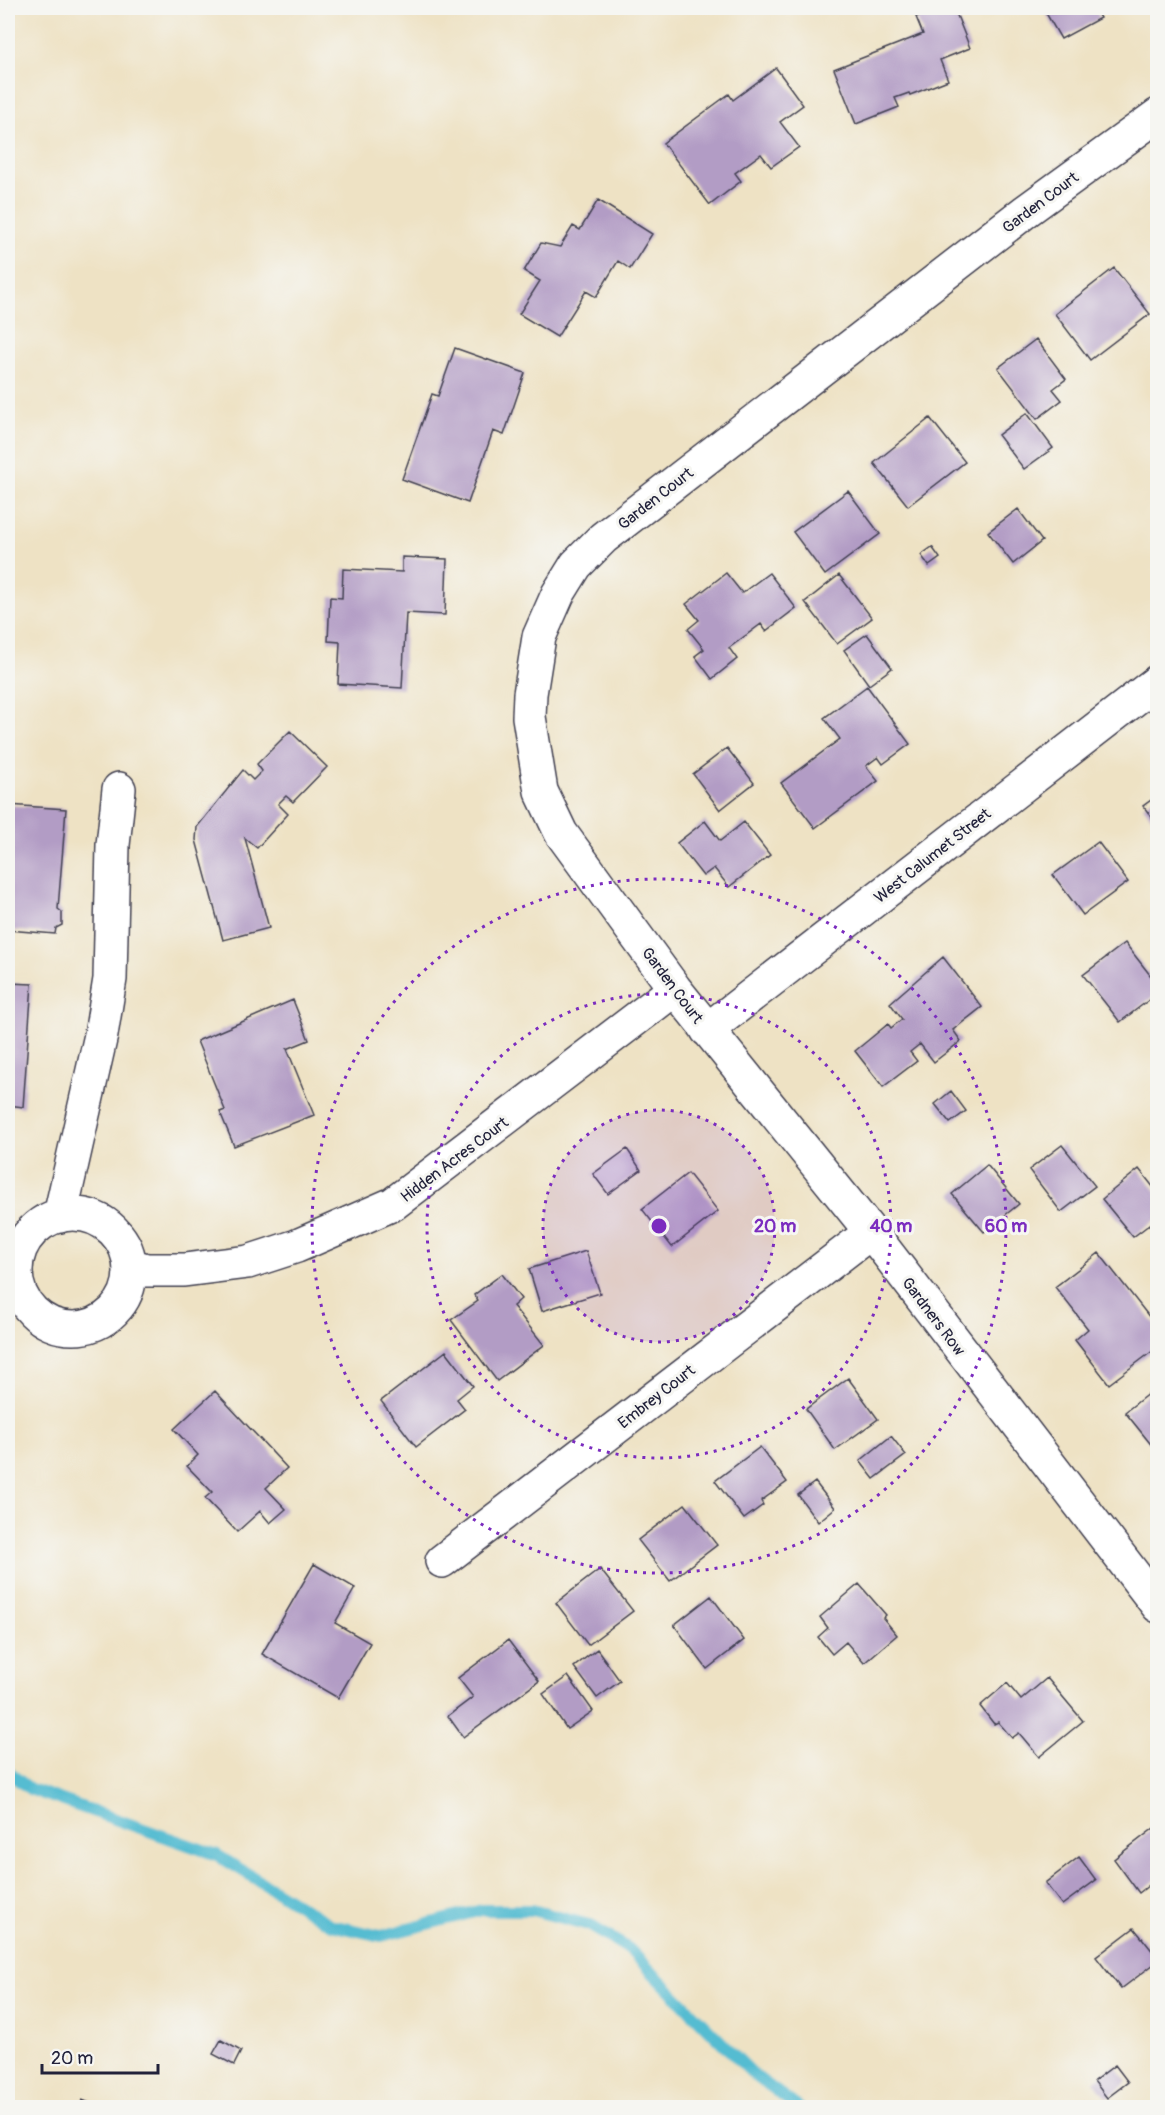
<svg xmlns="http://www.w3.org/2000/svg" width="1165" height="2115" font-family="Pangolin,sans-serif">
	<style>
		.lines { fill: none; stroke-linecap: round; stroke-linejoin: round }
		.stream { stroke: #54bcd1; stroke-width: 12 }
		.building { fill: #b29cc5 }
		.street-casing { stroke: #413f50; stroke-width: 36 }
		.street { stroke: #fff; stroke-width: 33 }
		.ring { fill: none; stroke: #7b2cbf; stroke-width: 3; stroke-dasharray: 3 6 }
		.labels { text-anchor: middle; stroke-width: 6; stroke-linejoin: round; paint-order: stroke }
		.street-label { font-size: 16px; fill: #22223b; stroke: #f6f6f2 }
		.centre { fill: #7b2cbf; stroke: #f6f6f2; stroke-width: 3 }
		.ring-label { font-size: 18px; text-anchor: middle; font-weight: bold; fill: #7b2cbf; stroke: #f6f6f2; stroke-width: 6; stroke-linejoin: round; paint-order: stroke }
	</style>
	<rect width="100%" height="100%" fill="#f6f6f2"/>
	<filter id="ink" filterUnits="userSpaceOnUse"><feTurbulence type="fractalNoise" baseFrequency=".0167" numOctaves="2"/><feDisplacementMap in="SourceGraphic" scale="12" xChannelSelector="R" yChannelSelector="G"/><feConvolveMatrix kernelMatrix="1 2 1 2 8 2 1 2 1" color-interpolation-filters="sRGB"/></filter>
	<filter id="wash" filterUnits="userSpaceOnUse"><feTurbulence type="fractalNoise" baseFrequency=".008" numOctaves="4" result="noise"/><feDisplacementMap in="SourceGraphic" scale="24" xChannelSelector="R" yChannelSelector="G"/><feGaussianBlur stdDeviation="1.35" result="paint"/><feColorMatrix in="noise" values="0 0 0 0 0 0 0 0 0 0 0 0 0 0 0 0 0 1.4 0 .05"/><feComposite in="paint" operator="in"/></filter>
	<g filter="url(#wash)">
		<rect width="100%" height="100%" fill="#eee2c4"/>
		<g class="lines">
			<!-- stream -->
			<path class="stream" d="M8,1772L30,1789L217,1855L331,1925L381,1936L482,1910H532L589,1925L629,1949L754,2075L799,2108"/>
		</g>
		<g id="blocks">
			<!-- building -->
			<path class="building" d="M925,8H954L970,48L940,60L948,80L910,95L909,93L895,98L899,107L856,124L834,69L923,34L916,17L927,12Z
				M1043,8H1094L1100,18L1061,39Z
				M776,68L803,105L780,122L799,147L771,167L761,154L735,173L741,181L710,205L663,143L729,94L733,100Z
				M598,200L652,234L630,269L618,261L596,297L586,291L557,337L519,314L540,281L524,271L541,243L560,247L573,226L580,230Z
				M1114,268L1150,314L1090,360L1055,314Z
				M1036,339L1066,379L1053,389L1062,400L1037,419L998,368Z
				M455,348L525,373L504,435L493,431L468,503L402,479L432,394L438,396Z
				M1027,413L1053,448L1024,469L998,435Z
				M930,418L965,462L908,506L874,463Z
				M848,491L880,534L825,575L793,532Z
				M1018,509L1042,541L1013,564L988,532Z
				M932,547L940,558L929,566L921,555Z
				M402,557L447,559L445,615L406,613L402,688L338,684L340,642L328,641L330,597L342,598L343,569L402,572Z
				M726,573L742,593L769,573L796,608L766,631L761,624L729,648L737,659L712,679L695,656L704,649L688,629L699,620L686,604Z
				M839,575L872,618L837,644L805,602Z
				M867,634L892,668L869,685L844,650Z
				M867,686L910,744L883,764L878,757L866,766L878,781L815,828L781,783L840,739L824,718Z
				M290,731L327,767L293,802L286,796L278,804L288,814L257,848L245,838L269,928L223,940L196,840L197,827L243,770L253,780L262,771L257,764Z
				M727,748L754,783L720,810L693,774Z
				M1158,795V825L1143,806Z
				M8,805L66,809L58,909L62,912V925L56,928L55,934L8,930Z
				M705,821L720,841L744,822L770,855L729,887L714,868L703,876L677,843Z
				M1098,842L1128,882L1083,915L1053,875Z
				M1125,943L1158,985V993L1120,1022L1083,975Z
				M943,957L982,1007L953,1030L961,1041L934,1062L920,1044L910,1052L917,1061L883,1087L855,1051L888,1024L891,1028L902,1019L890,1003Z
				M8,983L32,984L23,1107L8,1105Z
				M293,1000L309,1040L287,1049L314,1115L234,1146L220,1112L225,1110L197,1041Z
				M951,1091L966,1111L950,1123L935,1104Z
				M1062,1145L1095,1186L1061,1212L1029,1170Z
				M627,1149L641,1170L608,1194L593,1174Z
				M987,1165L1019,1204L984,1232L952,1194Z
				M1139,1169L1158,1193V1218L1133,1237L1102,1199Z
				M688,1173L718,1211L672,1247L642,1209Z
				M586,1251L600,1293L542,1311L529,1269Z
				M1099,1253L1158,1328V1347L1109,1384L1075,1340L1088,1329L1055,1287Z
				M502,1274L521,1299L513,1306L544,1345L497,1381L451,1320L478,1301L474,1295Z
				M446,1351L473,1386L457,1399L465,1409L416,1447L381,1401Z
				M848,1378L878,1419L835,1450L806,1409Z
				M1158,1386V1453L1125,1412Z
				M215,1391L287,1468L266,1488L286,1509L270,1523L260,1511L237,1532L205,1498L212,1492L187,1466L198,1455L174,1429Z
				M891,1436L906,1455L874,1479L860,1461Z
				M760,1447L787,1482L761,1501L763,1505L744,1519L715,1481Z
				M815,1482L835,1508L818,1522L798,1495Z
				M685,1504L717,1545L670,1581L638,1540Z
				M314,1564L355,1588L335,1623L370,1643L338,1698L262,1654Z
				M600,1569L633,1611L588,1645L556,1603Z
				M859,1584L886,1615L883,1618L897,1635L864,1663L846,1642L832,1654L818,1637L828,1628L820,1617Z
				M711,1596L744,1640L707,1669L674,1625Z
				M508,1640L539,1681L463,1737L448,1716L473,1697L458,1678Z
				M597,1649L620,1681L597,1698L574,1667Z
				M568,1676L593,1711L567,1729L543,1694Z
				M1047,1678L1083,1721L1039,1757L1019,1733L1012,1738L998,1722L994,1724L980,1706L1007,1683L1021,1700Z
				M1158,1825V1878L1139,1893L1114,1859Z
				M1079,1857L1096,1880L1062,1905L1045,1883Z
				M1134,1928L1158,1958V1961L1121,1989L1096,1957Z
				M221,2040L241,2051L234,2065L213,2054Z
				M1115,2065L1128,2082L1107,2098L1094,2081Z
				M82,2100L101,2107V2108H79Z"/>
		</g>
	</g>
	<g filter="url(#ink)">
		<use href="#blocks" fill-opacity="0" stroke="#413f50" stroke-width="1.5"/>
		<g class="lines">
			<defs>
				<path id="street" d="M1158,115L1026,211L603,538L576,565L558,594L539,637L530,694L529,717L541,791L561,833L675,989L871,1232L1158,1606
					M707,1030L1158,681
					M16 1271a57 57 0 1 1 114 0a57 57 0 1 1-114 0Z
					M60,1216L101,1035L110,979L113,845L119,789
					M130,1265L146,1270H184L248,1262L297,1246L393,1204L675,989
					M442,1561L871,1232"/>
			</defs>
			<!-- street casing -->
			<use href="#street" class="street-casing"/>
			<!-- street -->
			<use href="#street" class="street"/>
		</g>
	</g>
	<!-- distance rings -->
	<circle cx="659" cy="1226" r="116" fill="#7b2cbf" fill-opacity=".12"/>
	<g class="ring">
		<circle cx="659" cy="1226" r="116"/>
		<circle cx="659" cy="1226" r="232"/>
		<circle cx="659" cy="1226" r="347"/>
	</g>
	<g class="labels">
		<!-- street labels -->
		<g class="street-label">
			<text transform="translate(1040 202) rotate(-37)" y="6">Garden Court</text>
			<text transform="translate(655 498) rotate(-38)" y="6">Garden Court</text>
			<text transform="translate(932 855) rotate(-38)" y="6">West Calumet Street</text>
			<text transform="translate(673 985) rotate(53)" y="6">Garden Court</text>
			<text transform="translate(454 1159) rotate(-37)" y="6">Hidden Acres Court</text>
			<text transform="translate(934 1316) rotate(53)" y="6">Gardners Row</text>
			<text transform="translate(656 1396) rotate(-38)" y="6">Embrey Court</text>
		</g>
	</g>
	<circle cx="659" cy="1226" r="9" class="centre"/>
	<g class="ring-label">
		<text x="775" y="1232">20 m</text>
		<text x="891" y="1232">40 m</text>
		<text x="1006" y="1232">60 m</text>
	</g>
	<!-- margin -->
	<rect width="1165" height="2115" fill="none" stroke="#f6f6f2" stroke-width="30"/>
	<!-- scale -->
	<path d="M42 2064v9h116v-9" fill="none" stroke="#22223b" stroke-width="3"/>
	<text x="51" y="2064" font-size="18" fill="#22223b" stroke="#f6f6f2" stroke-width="4.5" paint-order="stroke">20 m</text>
</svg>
